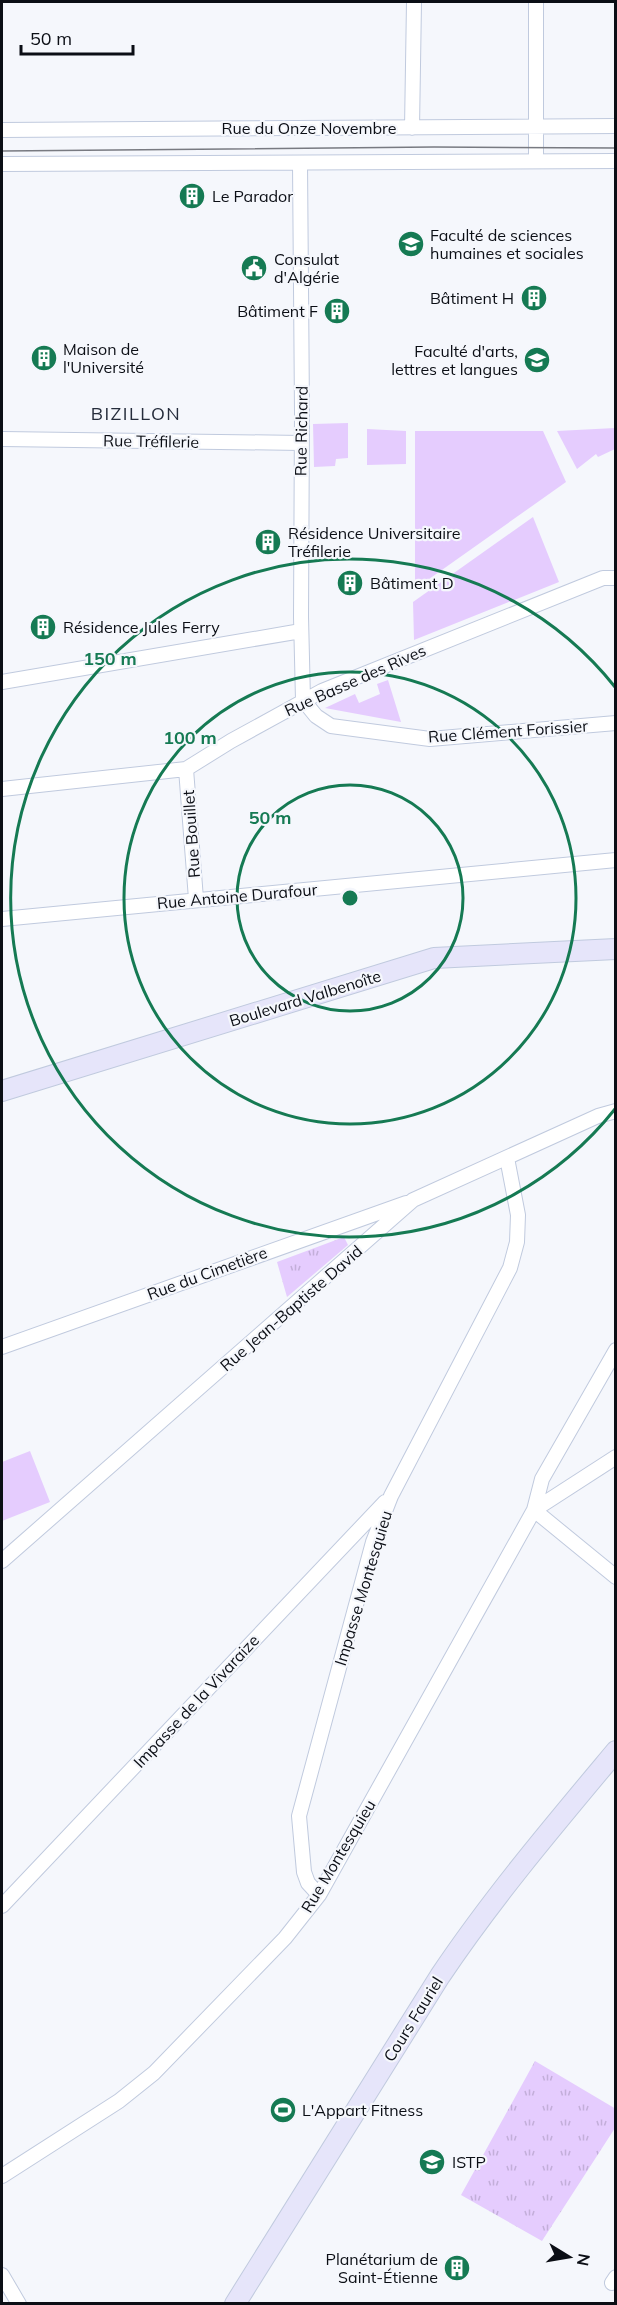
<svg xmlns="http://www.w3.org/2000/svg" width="617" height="2305" font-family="Mulish,sans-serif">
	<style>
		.grass { fill: #e5ccfe }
		.park { fill: url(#park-tufts) }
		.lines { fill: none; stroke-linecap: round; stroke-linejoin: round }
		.street-casing { stroke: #c0cade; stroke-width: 16 }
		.secondary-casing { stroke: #c0cade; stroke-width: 22 }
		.street { stroke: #fff; stroke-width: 14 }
		.secondary { stroke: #e6e5fa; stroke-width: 20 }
		.tram { stroke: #787a81; stroke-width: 1.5 }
		.ring { fill: none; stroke: #157a53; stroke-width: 3 }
		.labels { text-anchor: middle; stroke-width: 4.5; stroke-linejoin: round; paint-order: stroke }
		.street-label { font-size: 16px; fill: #0b0e15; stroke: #f5f7fc }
		.poi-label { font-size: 16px; fill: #0b0e15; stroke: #f5f7fc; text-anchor: start }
		.neighbourhood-label { font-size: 18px; letter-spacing: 1.5px; fill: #252c3b; stroke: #f5f7fc }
		.centre { fill: #157a53; stroke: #f5f7fc; stroke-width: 3 }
		.ring-label { font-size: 18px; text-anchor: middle; font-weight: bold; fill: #157a53; stroke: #f5f7fc; stroke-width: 4.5; stroke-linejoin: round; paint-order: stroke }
	</style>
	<defs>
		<pattern id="park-tufts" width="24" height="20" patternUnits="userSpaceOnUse" patternTransform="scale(1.5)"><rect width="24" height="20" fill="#e5ccfe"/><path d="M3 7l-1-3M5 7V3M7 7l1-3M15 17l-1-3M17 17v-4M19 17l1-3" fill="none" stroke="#c3aed9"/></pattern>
	</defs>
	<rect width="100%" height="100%" fill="#f5f7fc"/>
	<!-- grass -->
	<path class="grass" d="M348,423V458L336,459L335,466L314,467L313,424Z
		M615,428V449L598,457L596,454L577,469L557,431Z
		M367,429L406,431V464L367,465Z
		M415,431H543L566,482L415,589Z
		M533,517L559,582L414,640L413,602Z
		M388,680L401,722L325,708L355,694L359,703L380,694L377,684Z
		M30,1451L50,1502L2,1521V1462Z"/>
	<!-- park -->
	<path class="park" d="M344,1237L348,1245L287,1297L277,1262Z
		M535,2061L616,2109L615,2128L542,2241L461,2195Z"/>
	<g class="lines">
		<defs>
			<path id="street" d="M412,128L414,2
				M2,130L616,126
				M536,161V2
				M300,163L302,412L301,617L303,700L316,716L331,726L430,739L616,723
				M2,164L616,161
				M2,439L301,443
				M2,682L301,631
				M186,769L196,899
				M2,789L186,769L231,741L322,691L603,578H616
				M2,919L616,860
				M2,1347L406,1203
				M534,1510L616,1577
				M534,1510L616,1457
				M2,1561L413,1200L598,1116L616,1111
				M319,1895L308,1883L304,1872L299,1816L373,1542L391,1496L510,1268L517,1242L518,1215L507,1158
				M2,1906L385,1502
				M2,2176L119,2101L154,2073L285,1938L319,1895L534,1510L542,1479L616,1350
				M2,2275L19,2304
				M612,2283L616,2277"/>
			<path id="secondary" d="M2,1091L434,958L616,949
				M235,2304L440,1976C493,1897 555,1824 616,1751"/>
		</defs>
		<!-- street casing -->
		<use href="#street" class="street-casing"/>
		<!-- secondary casing -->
		<use href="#secondary" class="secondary-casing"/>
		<!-- street -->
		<use href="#street" class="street"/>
		<!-- secondary -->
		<use href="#secondary" class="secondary"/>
		<!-- tram -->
		<path class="tram" d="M2,151L434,147L616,148"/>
	</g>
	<!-- distance rings -->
	<g class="ring">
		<circle cx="350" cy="898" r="113"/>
		<circle cx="350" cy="898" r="226"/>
		<path d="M615 1109A339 339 0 1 1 615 687"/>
	</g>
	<!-- icons -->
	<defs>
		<symbol id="building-disc" viewBox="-11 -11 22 22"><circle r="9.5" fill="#157a53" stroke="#f5f7fc"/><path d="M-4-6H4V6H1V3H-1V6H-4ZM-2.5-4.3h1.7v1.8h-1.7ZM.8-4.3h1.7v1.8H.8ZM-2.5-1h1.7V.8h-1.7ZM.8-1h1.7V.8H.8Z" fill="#fff"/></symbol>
		<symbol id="university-disc" viewBox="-11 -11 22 22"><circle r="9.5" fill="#157a53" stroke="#f5f7fc"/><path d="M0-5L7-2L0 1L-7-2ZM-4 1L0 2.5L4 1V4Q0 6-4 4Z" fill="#fff"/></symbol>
		<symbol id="civic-disc" viewBox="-11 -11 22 22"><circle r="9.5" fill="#157a53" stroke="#f5f7fc"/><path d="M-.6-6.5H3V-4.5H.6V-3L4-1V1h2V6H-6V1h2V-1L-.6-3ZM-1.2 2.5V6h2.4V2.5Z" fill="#fff"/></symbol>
		<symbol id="stadium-disc" viewBox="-11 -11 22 22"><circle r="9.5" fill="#157a53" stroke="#f5f7fc"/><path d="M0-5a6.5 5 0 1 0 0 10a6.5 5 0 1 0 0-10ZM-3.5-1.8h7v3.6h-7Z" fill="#fff"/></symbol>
	</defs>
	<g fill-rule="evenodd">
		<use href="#building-disc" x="177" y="181" width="30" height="30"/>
		<use href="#university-disc" x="396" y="229" width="30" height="30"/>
		<use href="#civic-disc" x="239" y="253" width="30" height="30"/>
		<use href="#building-disc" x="519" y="283" width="30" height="30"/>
		<use href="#building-disc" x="322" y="296" width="30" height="30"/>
		<use href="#building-disc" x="29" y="343" width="30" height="30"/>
		<use href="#university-disc" x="522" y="345" width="30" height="30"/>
		<use href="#building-disc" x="253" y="527" width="30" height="30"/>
		<use href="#building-disc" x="335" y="568" width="30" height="30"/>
		<use href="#building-disc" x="28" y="612" width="30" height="30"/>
		<use href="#stadium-disc" x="268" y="2095" width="30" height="30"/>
		<use href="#university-disc" x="417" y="2147" width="30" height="30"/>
		<use href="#building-disc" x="442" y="2253" width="30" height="30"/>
	</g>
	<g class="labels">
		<!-- street labels -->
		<g class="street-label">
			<text x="309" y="134">Rue du Onze Novembre</text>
			<text transform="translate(301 431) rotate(-89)" y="6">Rue Richard</text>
			<text transform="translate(151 441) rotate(1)" y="6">Rue Tréfilerie</text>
			<text transform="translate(355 680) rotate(-24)" y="6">Rue Basse des Rives</text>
			<text transform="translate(508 731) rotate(-4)" y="6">Rue Clément Forissier</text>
			<text transform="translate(191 834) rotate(-94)" y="6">Rue Bouillet</text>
			<text transform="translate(237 896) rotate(-5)" y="6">Rue Antoine Durafour</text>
			<text transform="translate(305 998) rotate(-17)" y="6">Boulevard Valbenoîte</text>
			<text transform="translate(207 1273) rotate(-20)" y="6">Rue du Cimetière</text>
			<text transform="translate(291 1308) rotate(-41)" y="6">Rue Jean-Baptiste David</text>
			<text transform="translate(363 1588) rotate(-73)" y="6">Impasse Montesquieu</text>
			<text transform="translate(196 1701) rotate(-47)" y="6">Impasse de la Vivaraize</text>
			<text transform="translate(338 1856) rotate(-59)" y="6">Rue Montesquieu</text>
			<text transform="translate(413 2019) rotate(-58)" y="6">Cours Fauriel</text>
		</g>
		<!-- poi labels -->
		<g class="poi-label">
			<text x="212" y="202">Le Parador</text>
			<text x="430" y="241">Faculté de sciences<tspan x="430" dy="18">humaines et sociales</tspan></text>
			<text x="274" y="265">Consulat<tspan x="274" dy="18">d'Algérie</tspan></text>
			<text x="514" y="304" text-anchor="end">Bâtiment H</text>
			<text x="318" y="317" text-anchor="end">Bâtiment F</text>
			<text x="63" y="355">Maison de<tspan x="63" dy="18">l'Université</tspan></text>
			<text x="518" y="357" text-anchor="end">Faculté d'arts,<tspan x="518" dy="18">lettres et langues</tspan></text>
			<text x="288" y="539">Résidence Universitaire<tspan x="288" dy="18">Tréfilerie</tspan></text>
			<text x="370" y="589">Bâtiment D</text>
			<text x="63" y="633">Résidence Jules Ferry</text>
			<text x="302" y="2116">L'Appart Fitness</text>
			<text x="452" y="2168">ISTP</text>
			<text x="438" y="2265" text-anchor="end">Planétarium de<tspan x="438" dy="18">Saint-Étienne</tspan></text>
		</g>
		<!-- neighbourhood labels -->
		<g class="neighbourhood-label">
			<text x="136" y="420">BIZILLON</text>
		</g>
	</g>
	<circle cx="350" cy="898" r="9" class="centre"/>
	<g class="ring-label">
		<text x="110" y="665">150 m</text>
		<text x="190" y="744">100 m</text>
		<text x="270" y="824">50 m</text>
	</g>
	<!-- border -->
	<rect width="617" height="2305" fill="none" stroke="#0b0e15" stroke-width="6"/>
	<!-- north arrow -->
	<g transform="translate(569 2257) rotate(101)" stroke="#f5f7fc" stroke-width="4.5" paint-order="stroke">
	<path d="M0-4.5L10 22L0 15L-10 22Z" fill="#0b0e15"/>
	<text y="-9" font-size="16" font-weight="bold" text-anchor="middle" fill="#0b0e15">N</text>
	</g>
	<!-- scale -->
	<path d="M21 45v9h112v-9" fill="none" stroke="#0b0e15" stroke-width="3"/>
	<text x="30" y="45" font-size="18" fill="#0b0e15" stroke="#f5f7fc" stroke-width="4.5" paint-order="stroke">50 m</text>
</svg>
